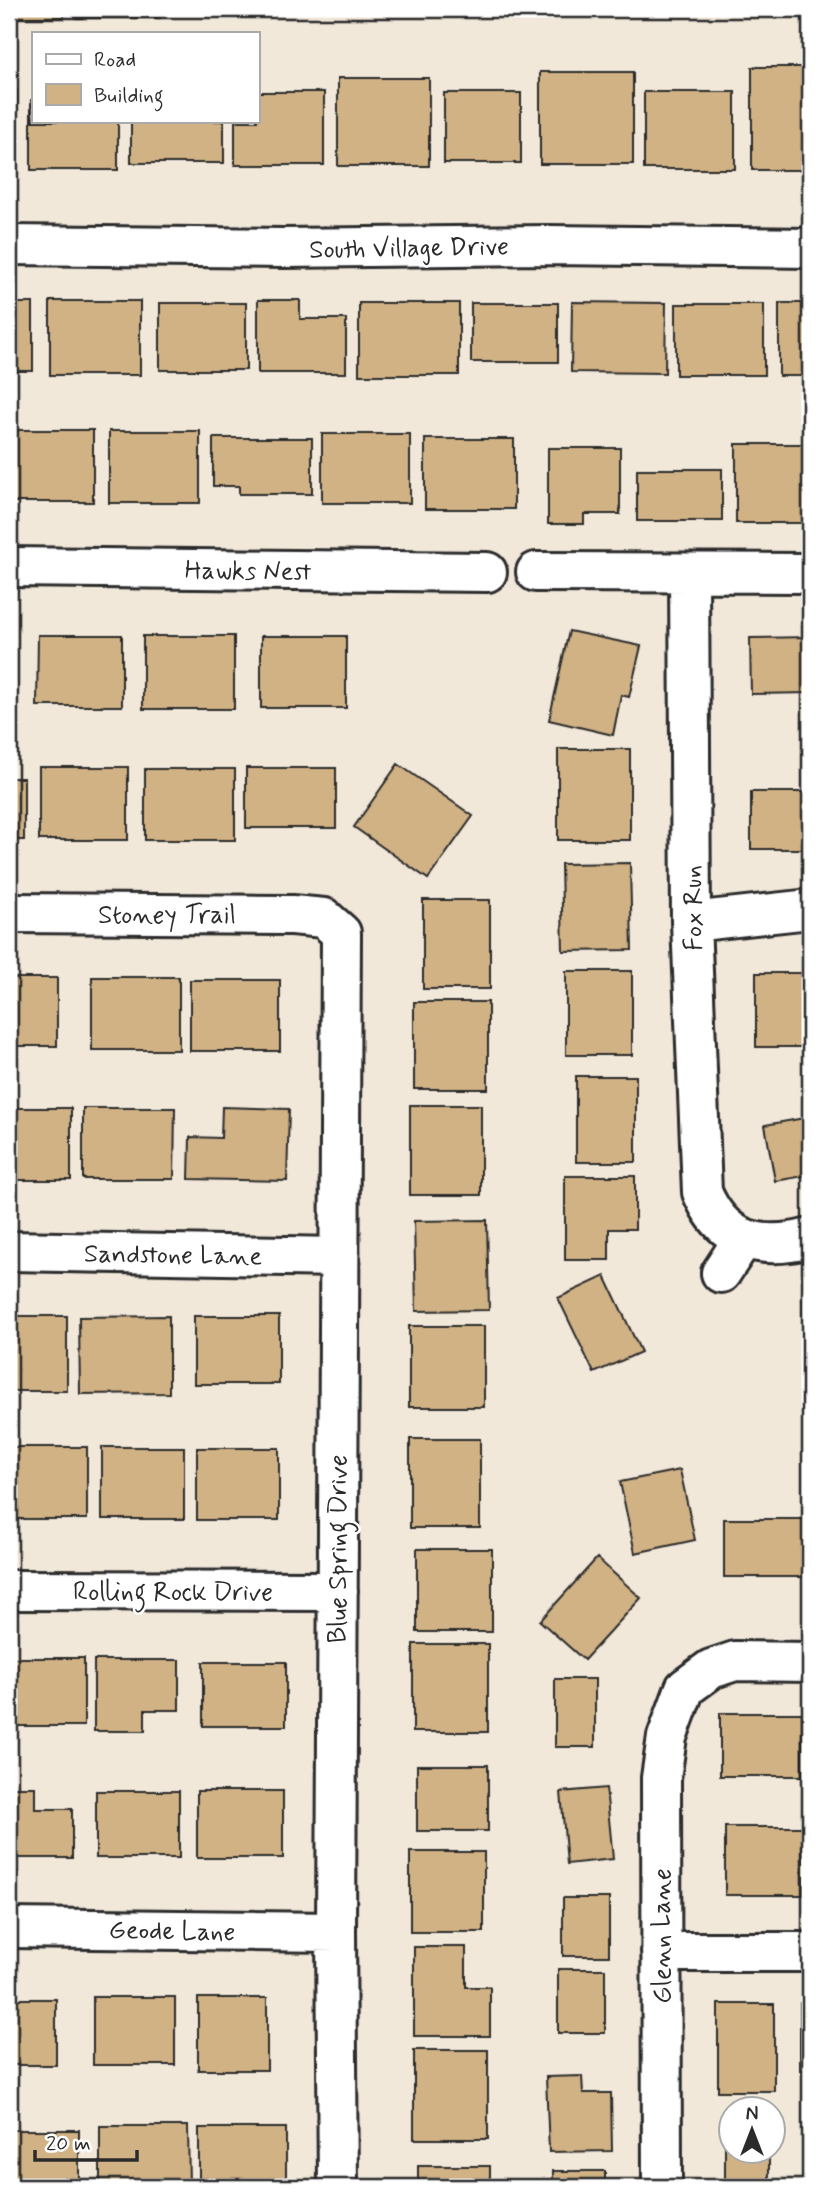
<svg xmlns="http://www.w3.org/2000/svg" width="819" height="2196" font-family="Mynerve,sans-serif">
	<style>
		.building { fill: #d1b285; stroke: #2b2b2b; stroke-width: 2 }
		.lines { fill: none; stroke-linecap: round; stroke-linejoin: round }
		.minor-casing { stroke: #2b2b2b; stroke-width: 44 }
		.minor { stroke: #fff; stroke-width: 38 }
		.labels { text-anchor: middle; stroke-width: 5; stroke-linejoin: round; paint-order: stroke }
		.street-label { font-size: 26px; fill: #2b2b2b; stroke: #fff }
	</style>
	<rect width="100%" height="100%" fill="#f1e8da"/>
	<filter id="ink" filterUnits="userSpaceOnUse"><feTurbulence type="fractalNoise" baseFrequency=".0143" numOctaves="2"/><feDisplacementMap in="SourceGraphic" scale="14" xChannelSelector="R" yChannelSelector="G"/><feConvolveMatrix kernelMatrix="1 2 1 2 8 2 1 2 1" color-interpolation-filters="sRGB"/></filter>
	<g filter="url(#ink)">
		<!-- building -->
		<path class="building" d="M9,9H64V17H9Z
			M76,9H160V18H76Z
			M752,67H810V170H752Z
			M540,72H633V164H540Z
			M338,78H429V166H338Z
			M9,90H17V165H9Z
			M257,92H324V165H235V121H257Z
			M644,92H735V169H644Z
			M444,93H521V163H444Z
			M31,99L33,121H118V170H31Z
			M131,121H224V163H131Z
			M258,300H300V319H346V373H258Z
			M50,301H140V375H50Z
			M572,302L666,303L665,373L571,372Z
			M9,303H33V371H9Z
			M160,303H246V370H160Z
			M359,303H459V375H359Z
			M471,303H558V362H471Z
			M779,303H810V376H779Z
			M676,304H764V375H676Z
			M9,430H93V502H9Z
			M109,431H200V503H109Z
			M322,434H410V503H322Z
			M213,438H312V494H239V486H213Z
			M425,439H514V509H425Z
			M736,444H810V523H736Z
			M548,448H620V514H584V524H548Z
			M637,469H722V521H637Z
			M569,631L641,646L629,697L621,695L613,735L549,720Z
			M38,635H122V706H37Z
			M143,636H234V709H143Z
			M261,636H346V708H261Z
			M810,637V693L751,694L750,638Z
			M558,749H630V840H558Z
			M398,764L473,816L428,879L354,827Z
			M39,767H128V840H39Z
			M246,768H336V828H246Z
			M145,769H235V840H145Z
			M9,778H24V840H9Z
			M751,792H810V849H751Z
			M630,863L632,950L563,951L561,864Z
			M423,900H490V989H423Z
			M566,971H632V1055H566Z
			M756,973H810V1047H756Z
			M92,977H179V1050H92Z
			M9,978H57V1046H9Z
			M190,980H280V1051H190Z
			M414,1002H488V1089H414Z
			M576,1076H636V1162H576Z
			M410,1105H481V1195H410Z
			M222,1107L289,1109L287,1181L189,1179L190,1137L221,1138Z
			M9,1108H71V1180H9Z
			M83,1108H175L174,1179H83Z
			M810,1117V1175L775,1181L765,1125Z
			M565,1176H635V1229H609V1260H565Z
			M487,1220L489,1310L416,1311L414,1221Z
			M605,1276L641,1352L594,1373L558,1298Z
			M803,1300H810V1353H803Z
			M9,1316H67V1391H9Z
			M169,1316V1393L80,1394L79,1317Z
			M194,1316H279V1384H194Z
			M409,1326H484V1407H409Z
			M410,1439H480V1528H410Z
			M9,1447H87V1519H9Z
			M102,1447H184V1519H102Z
			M197,1448H279V1520H197Z
			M680,1470L695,1540L635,1553L620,1482Z
			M724,1519H810V1577H724Z
			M417,1549H492V1632H417Z
			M597,1558L641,1598L584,1660L540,1621Z
			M413,1644H488V1732H413Z
			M9,1658H84V1726H9Z
			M94,1660H179V1710H145V1731H94Z
			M203,1662H286V1726H203Z
			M555,1679H595V1747H555Z
			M720,1713H802V1776H720Z
			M417,1765H488V1831H417Z
			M9,1787H35V1809H72V1858H9Z
			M606,1788L613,1859L567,1864L561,1792Z
			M96,1791H179V1858H96Z
			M197,1791H283V1858H197Z
			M725,1827H803V1895H725Z
			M410,1852H484V1932H410Z
			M563,1898H609V1956H563Z
			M414,1947H466V1987H490V2036H414Z
			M558,1969H605V2033H558Z
			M93,1997H175V2065H93Z
			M198,1998H267V2070H198Z
			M9,1999H56V2065H9Z
			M800,2003H810V2070H800Z
			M718,2004H774V2091H718Z
			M414,2050H488V2139H414Z
			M582,2076L583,2093H611L612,2151L549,2152L546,2077Z
			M725,2106H769L732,2108V2150H769V2187H725Z
			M100,2126H188L189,2187H100Z
			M199,2128H286V2187H199Z
			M9,2130H79V2187H9Z
			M418,2166H490V2187H418Z
			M553,2171H605V2187H553Z"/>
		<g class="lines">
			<defs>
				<path id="minor" d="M9,245L283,248L549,245L810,248
					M9,567L487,572
					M536,572L810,573
					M689,573L691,922L702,1192C723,1242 760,1251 810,1238
					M9,913L292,915L324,918L341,933L336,1932L338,2187
					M691,922L810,909
					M9,1251L338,1257
					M721,1273L744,1238
					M9,1590L338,1591
					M9,1928L336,1932
					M661,1952H810
					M662,2187L661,1778L667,1737L685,1688L711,1669L735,1661L810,1662"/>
			</defs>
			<!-- minor casing -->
			<use href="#minor" class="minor-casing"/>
			<!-- minor -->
			<use href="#minor" class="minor"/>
		</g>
	</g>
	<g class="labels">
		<!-- street labels -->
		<g class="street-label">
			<text transform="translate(409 247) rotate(-1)" y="9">South Village Drive</text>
			<text transform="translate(248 570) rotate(1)" y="9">Hawks Nest</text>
			<text transform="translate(692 908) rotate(-91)" y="9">Fox Run</text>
			<text x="167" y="923">Stoney Trail</text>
			<text transform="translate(173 1254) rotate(1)" y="9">Sandstone Lane</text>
			<text transform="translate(337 1549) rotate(-90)" y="9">Blue Spring Drive</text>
			<text x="173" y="1600">Rolling Rock Drive</text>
			<text transform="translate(172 1930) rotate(1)" y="9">Geode Lane</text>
			<text transform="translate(661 1936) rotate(-90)" y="9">Glenn Lane</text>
		</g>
	</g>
	<!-- margin -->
	<rect width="819" height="2196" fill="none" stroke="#fff" stroke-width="35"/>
	<rect x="18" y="18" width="784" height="2161" fill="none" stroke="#2b2b2b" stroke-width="2.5" filter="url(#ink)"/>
	<!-- legend -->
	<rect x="32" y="32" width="228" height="91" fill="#ffffff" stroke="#aaaaaa" stroke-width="2"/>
	<rect x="46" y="54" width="35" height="10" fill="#ffffff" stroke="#aaaaaa" stroke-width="2"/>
	<text x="94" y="66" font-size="21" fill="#2b2b2b">Road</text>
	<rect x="46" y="84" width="35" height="21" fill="#d1b285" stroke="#aaaaaa" stroke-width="2"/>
	<text x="94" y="102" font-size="21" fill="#2b2b2b">Building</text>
	<!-- north arrow -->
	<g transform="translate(752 2130)"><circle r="33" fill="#ffffff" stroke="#aaaaaa" stroke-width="2"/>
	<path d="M0-5L12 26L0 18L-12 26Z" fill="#2b2b2b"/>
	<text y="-10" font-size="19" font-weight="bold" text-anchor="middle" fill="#2b2b2b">N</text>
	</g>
	<!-- scale -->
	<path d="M35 2150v10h102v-10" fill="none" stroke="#2b2b2b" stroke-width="3.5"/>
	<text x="46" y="2150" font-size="21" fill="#2b2b2b" stroke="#ffffff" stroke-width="5" paint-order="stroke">20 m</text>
</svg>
